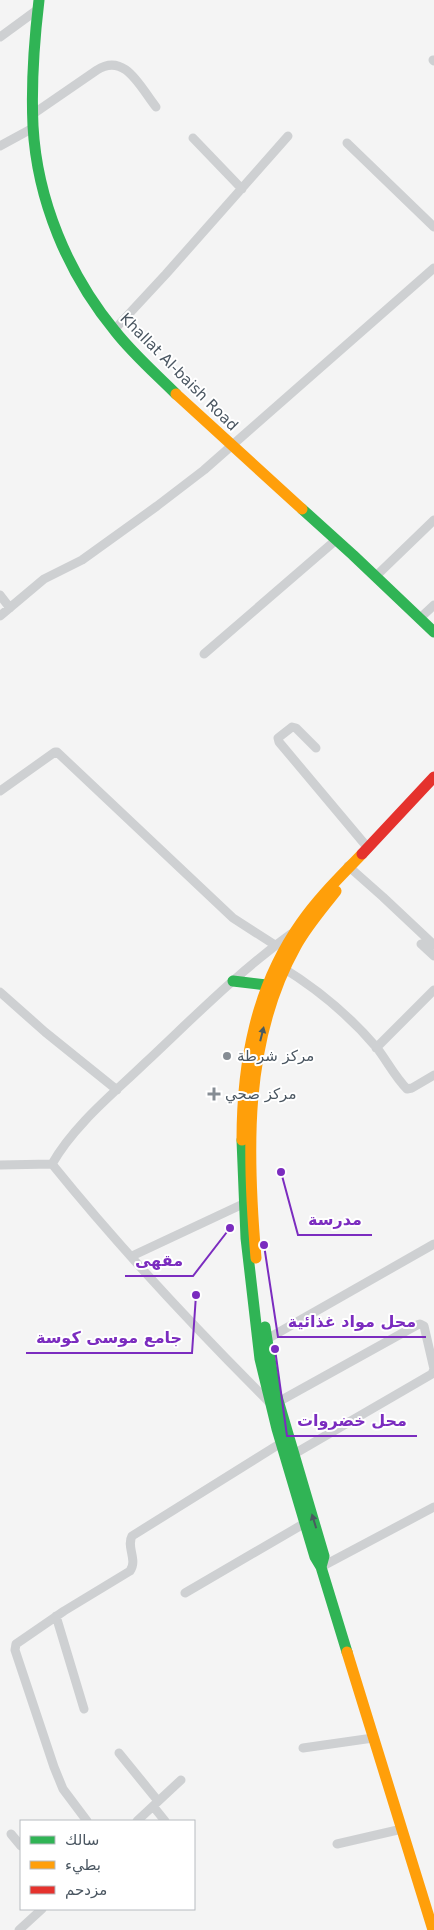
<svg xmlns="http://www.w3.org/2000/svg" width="434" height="1930" font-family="'DejaVu Sans','Noto Sans Arabic',sans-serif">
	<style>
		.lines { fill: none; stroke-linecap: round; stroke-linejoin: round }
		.street { stroke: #ced0d2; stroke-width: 9 }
		.fast { stroke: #30b455; stroke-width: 11 }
		.slow { stroke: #ff9f0a; stroke-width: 11 }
		.jam { stroke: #e5322d; stroke-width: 11 }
		.oneway { fill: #495b60 }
		.poi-dot { fill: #868d94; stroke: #fff; stroke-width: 2 }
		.labels { text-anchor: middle; stroke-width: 4; stroke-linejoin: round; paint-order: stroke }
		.street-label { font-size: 15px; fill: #4a5661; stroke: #fff }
		.poi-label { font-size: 15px; fill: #4a5661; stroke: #fff; text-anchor: start }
		.leader { fill: none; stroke: #7b2cbf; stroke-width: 2 }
		.callout-dot { fill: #7b2cbf; stroke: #fff; stroke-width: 2 }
		.callout-label { font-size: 16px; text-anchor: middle; font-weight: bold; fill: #7b2cbf; stroke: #fff; stroke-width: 4; stroke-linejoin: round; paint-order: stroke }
	</style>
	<rect width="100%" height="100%" fill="#f4f4f4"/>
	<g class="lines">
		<!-- street -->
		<path class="street" d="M0,37L37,10
			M433,60L434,61
			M33,114L97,70C125,52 140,87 156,107
			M193,138L242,189
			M347,143L434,227
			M0,146L33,128
			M114,330L166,274L288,136
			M376,576L434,520
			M0,595L10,608
			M0,616L44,579L82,560L157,506L204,470L434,268
			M419,619L434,605
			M204,654L336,540
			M316,748L296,728L292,727L278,738L279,742L368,848
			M0,791L55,752H57L233,918L275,945
			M348,866L383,897L434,945
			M421,944L434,956
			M280,966C316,988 350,1016 377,1048C387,1061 395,1077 407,1089L412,1088L434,1075
			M0,992L45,1032L117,1090
			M376,1048L434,990
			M52,1164C74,1125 114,1093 145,1063C192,1019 238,972 291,934
			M52,1164C119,1247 193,1326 269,1402
			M0,1165L52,1164
			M132,1256L243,1204
			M267,1339L434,1244
			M278,1402L417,1325L420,1324L424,1326L434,1369L432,1374L294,1454
			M321,1567L434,1507
			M185,1593L305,1523
			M56,1616L84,1709
			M303,1748L373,1738
			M119,1753L158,1801
			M153,1806L165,1821
			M87,1821L63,1789L54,1767L15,1650L16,1644L64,1611L130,1571C138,1560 126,1547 132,1536L281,1443
			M137,1821L181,1780
			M11,1834L21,1846
			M337,1844L402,1829
			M19,1930L42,1909"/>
		<!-- fast -->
		<path class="fast" d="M39,0C34,42 31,84 33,126C37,200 68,274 115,331C133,354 156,374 176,394
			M302,509L353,555L434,632
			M233,981L266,985
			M242,1140L246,1238L260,1359L277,1429L315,1557L321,1567L347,1652
			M265,1327L275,1390L324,1556L321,1567"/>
		<!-- slow -->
		<path class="slow" d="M176,394L302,509
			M242,1140C242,1062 256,987 301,923C319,897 341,876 362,854
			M256,1258C247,1154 243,1041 296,946C307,926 322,909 336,891
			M347,1652L433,1930"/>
		<!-- jam -->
		<path class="jam" d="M362,854L434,777"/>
	</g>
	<!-- one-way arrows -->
	<defs><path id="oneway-solid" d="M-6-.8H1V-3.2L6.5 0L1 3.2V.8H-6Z" transform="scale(1.25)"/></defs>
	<g class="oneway">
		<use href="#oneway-solid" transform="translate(262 1034) rotate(-76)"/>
		<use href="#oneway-solid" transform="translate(314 1521) rotate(-107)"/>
	</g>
	<!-- markers -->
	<g class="poi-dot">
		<circle cx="227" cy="1056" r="5"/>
		<path d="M211.5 1086.5h5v5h5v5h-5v5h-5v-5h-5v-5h5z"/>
	</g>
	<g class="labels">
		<!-- street labels -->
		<g class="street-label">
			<text transform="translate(179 372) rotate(45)" y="5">Khallat Al-baish Road</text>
		</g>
		<!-- poi labels -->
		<g class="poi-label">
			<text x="237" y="1061">مركز شرطة</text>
			<text x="225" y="1099">مركز صحي</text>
		</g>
	</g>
	<!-- callouts -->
	<path class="leader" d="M281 1172L298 1235H372M230 1228L193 1276H125M264 1245L278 1337H426M196 1295L192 1353H26M275 1349L287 1436H417"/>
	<g class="callout-dot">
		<circle cx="281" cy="1172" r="5"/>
		<circle cx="230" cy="1228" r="5"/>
		<circle cx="264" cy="1245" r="5"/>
		<circle cx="196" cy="1295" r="5"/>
		<circle cx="275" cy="1349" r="5"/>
	</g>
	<g class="callout-label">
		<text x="335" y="1225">مدرسة</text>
		<text x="159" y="1266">مقهى</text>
		<text x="352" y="1327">محل مواد غذائية</text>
		<text x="109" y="1343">جامع موسى كوسة</text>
		<text x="352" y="1426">محل خضروات</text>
	</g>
	<!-- legend -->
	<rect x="20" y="1820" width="175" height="90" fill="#ffffff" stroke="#b7bbc0"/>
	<rect x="30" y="1836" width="25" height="8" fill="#30b455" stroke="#b7bbc0"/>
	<text x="65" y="1845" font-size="15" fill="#4a5661">سالك</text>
	<rect x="30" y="1861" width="25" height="8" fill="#ff9f0a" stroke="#b7bbc0"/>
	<text x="65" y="1870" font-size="15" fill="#4a5661">بطيء</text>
	<rect x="30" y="1886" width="25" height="8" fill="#e5322d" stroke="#b7bbc0"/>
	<text x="65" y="1895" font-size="15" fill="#4a5661">مزدحم</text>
</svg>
